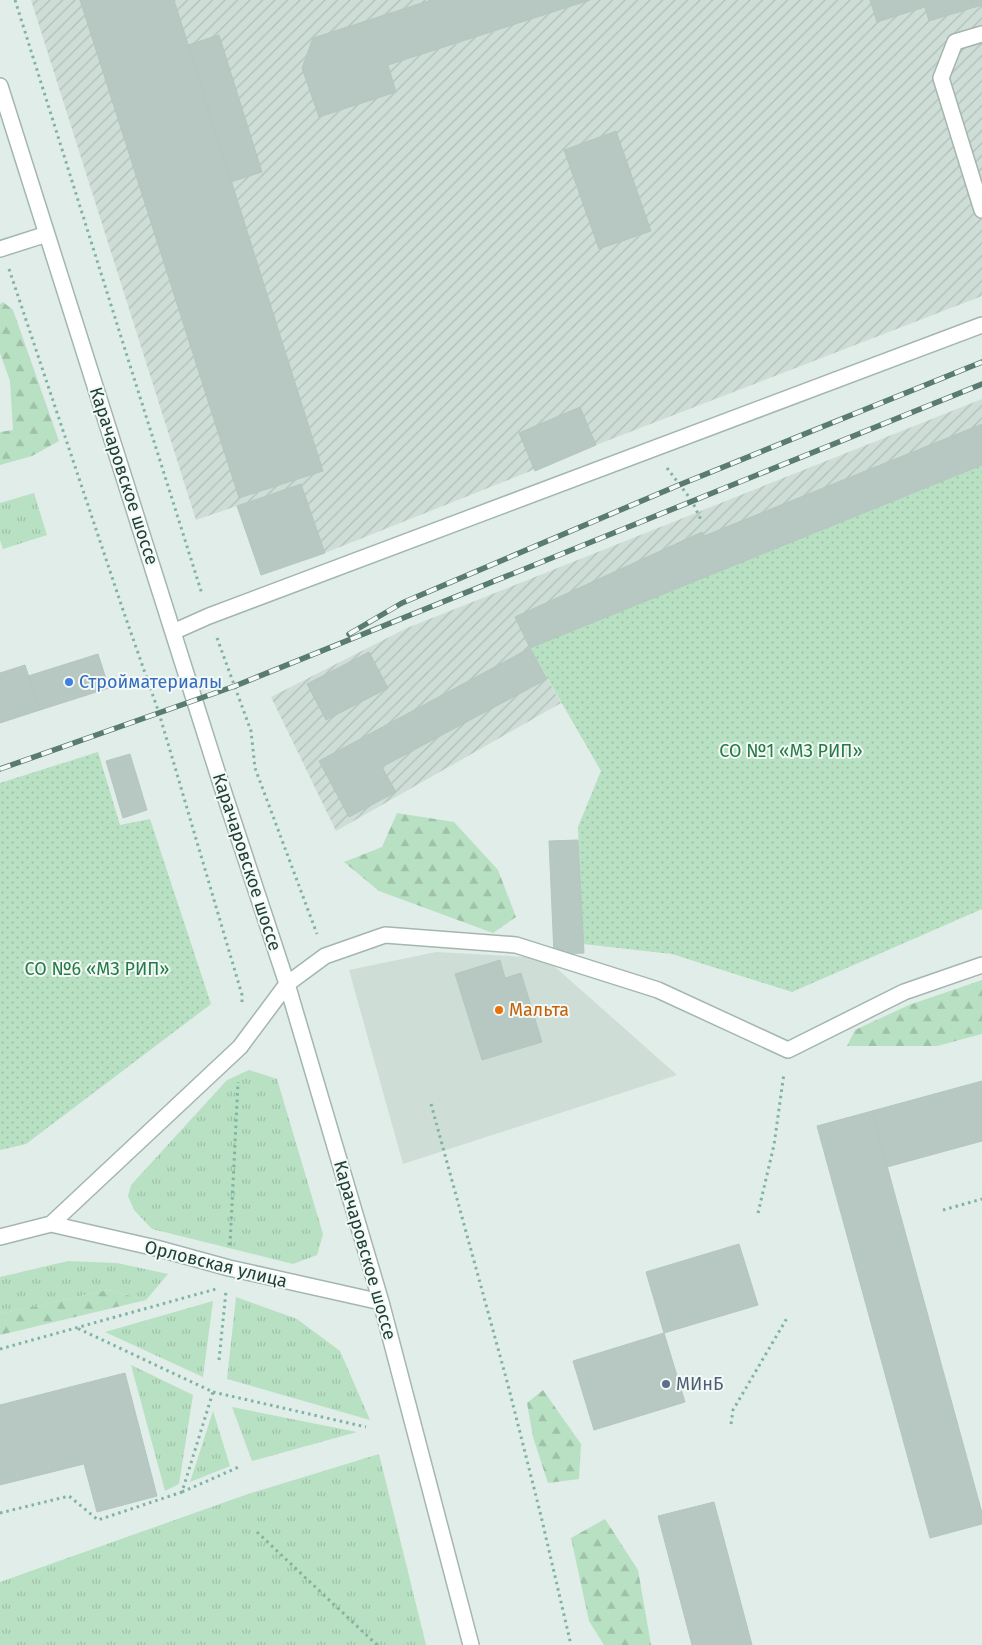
<svg xmlns="http://www.w3.org/2000/svg" width="982" height="1645" font-family="'Fira Sans',sans-serif">
	<style>
		.built { fill: #cfddd7 }
		.industrial { fill: url(#industrial-furrows) }
		.grass { fill: url(#grass-tufts) }
		.forest { fill: url(#forest-firs) }
		.garden { fill: url(#garden-dots) }
		.building { fill: #b6c8c1; stroke: #b3c7bf }
		.lines { fill: none; stroke-linecap: round; stroke-linejoin: round }
		.minor-casing { stroke: #a3b6af; stroke-width: 18 }
		.path { stroke: #7fb4a2; stroke-width: 3; stroke-dasharray: 2.5 4; stroke-linecap: butt }
		.minor { stroke: #fff; stroke-width: 15 }
		.rail-casing { stroke: #5a7b72; stroke-width: 5.5 }
		.rail { stroke: #f2f9f6; stroke-width: 4; stroke-dasharray: 11; stroke-linecap: butt }
		.shop-dot { fill: #3f7fe0; stroke: #f2f9f6; stroke-width: 2 }
		.food-dot { fill: #e8710a; stroke: #f2f9f6; stroke-width: 2 }
		.service-dot { fill: #5c6f8a; stroke: #f2f9f6; stroke-width: 2 }
		.labels { text-anchor: middle; stroke-width: 4; stroke-linejoin: round; paint-order: stroke }
		.street-label { font-size: 18px; fill: #204037; stroke: #f2f9f6 }
		.shop-label { font-size: 18px; fill: #366cbe; stroke: #f2f9f6; text-anchor: start }
		.park-label { font-size: 18px; fill: #267a46; stroke: #f2f9f6 }
		.food-label { font-size: 18px; fill: #c56008; stroke: #f2f9f6; text-anchor: start }
		.service-label { font-size: 18px; fill: #4e5e75; stroke: #f2f9f6; text-anchor: start }
	</style>
	<defs>
		<pattern id="industrial-furrows" width="10" height="10" patternUnits="userSpaceOnUse" patternTransform="scale(1.25)"><rect width="10" height="10" fill="#cfddd7"/><path d="M-1 1l2-2M0 10L10 0M9 11l2-2" fill="none" stroke="#b1bfb9"/></pattern>
		<pattern id="grass-tufts" width="24" height="20" patternUnits="userSpaceOnUse" patternTransform="scale(1.25)"><rect width="24" height="20" fill="#b8e0c2"/><path d="M3 7l-1-3M5 7V3M7 7l1-3M15 17l-1-3M17 17v-4M19 17l1-3" fill="none" stroke="#9ec1a7"/></pattern>
		<pattern id="forest-firs" width="22" height="20" patternUnits="userSpaceOnUse" patternTransform="scale(1.25)"><rect width="22" height="20" fill="#b8e0c2"/><path d="M5 1l3.5 6h-7zM16 11l3.5 6h-7z" fill="#9ec1a7"/></pattern>
		<pattern id="garden-dots" width="8" height="8" patternUnits="userSpaceOnUse" patternTransform="scale(1.25)"><rect width="8" height="8" fill="#b8e0c2"/><path d="M2 2h.1M6 6h.1" fill="none" stroke="#9ec1a7" stroke-width="1.8" stroke-linecap="round"/></pattern>
	</defs>
	<rect width="100%" height="100%" fill="#e1ede8"/>
	<!-- built -->
	<path class="built" d="M436,952L545,958L677,1075L403,1164L349,970Z"/>
	<!-- industrial -->
	<path class="industrial" d="M31,0H982V296L596,445L325,553L301,484L196,520Z
		M982,399V465L530,648L561,703L336,831L271,697L407,628Z"/>
	<!-- grass -->
	<path class="grass" d="M34,493L47,535L3,549L0,540V503Z
		M249,1070L277,1079L323,1234L317,1255L293,1264L152,1229L134,1210L128,1196L131,1185L227,1080Z
		M68,1261L117,1263L168,1274L146,1300L108,1290L0,1314V1277Z
		M236,1297L297,1319L340,1351L370,1420L227,1379Z
		M213,1301L203,1377L105,1332Z
		M131,1365L193,1395L179,1484L165,1491Z
		M232,1407L357,1432L252,1461Z
		M213,1411L230,1466L190,1482Z
		M379,1454L426,1645H0V1582L248,1494Z"/>
	<!-- forest -->
	<path class="forest" d="M3,302L13,310L59,441L32,456L0,465V432L13,430L10,381L0,353V304Z
		M397,813L454,822L498,870L516,917L493,933L379,891L344,862L382,847Z
		M982,980V1034L937,1046H847L855,1030L909,1005Z
		M108,1290L146,1300L0,1335V1314Z
		M543,1390L581,1444L579,1479L548,1483L533,1437L527,1403Z
		M605,1519L638,1570L651,1645H604L589,1621L571,1538Z"/>
	<!-- garden -->
	<path class="garden" d="M982,465V909L792,992L672,954L583,944L578,827L601,771L530,648Z
		M98,752L120,825L150,819L211,1004L26,1144L0,1150V783Z"/>
	<!-- building -->
	<path class="building" d="M80,0H174L323,471L239,498Z
		M431,0H590L388,65L396,92L319,117L302,68L313,38Z
		M870,0H982V5L929,21L925,7L877,22Z
		M219,35L262,172L231,182L188,45Z
		M616,131L651,231L599,249L564,150Z
		M580,407L596,445L535,471L519,433Z
		M982,424V465L530,648L515,617L702,532L704,536Z
		M301,484L325,553L261,575L237,506Z
		M530,648L547,679L382,767L396,792L349,817L319,761Z
		M369,652L388,688L326,720L307,684Z
		M98,654L109,688L40,710L28,676Z
		M25,665L40,710L0,723V673Z
		M130,754L147,810L123,818L106,761Z
		M578,840L584,953L554,954L549,841Z
		M500,960L505,978L521,973L542,1042L482,1060L455,974Z
		M982,1081V1141L887,1167L872,1111Z
		M872,1111L982,1513V1524L930,1538L817,1126Z
		M739,1244L758,1305L664,1333L646,1272Z
		M664,1333L685,1402L594,1430L573,1361Z
		M125,1373L157,1496L97,1512L84,1464L0,1485V1405Z
		M714,1502L752,1645H692L658,1516Z"/>
	<g class="lines">
		<defs>
			<path id="minor" d="M982,34L955,42L941,78L982,210
				M0,86L221,784L287,984L381,1302L471,1645
				M0,249L47,234
				M173,632L209,616L982,325
				M51,1224L240,1047L287,984L325,956L385,935L516,945L658,990L788,1050L904,992L982,965
				M0,1237L51,1224L156,1248L229,1268L381,1302"/>
		</defs>
		<!-- minor casing -->
		<use href="#minor" class="minor-casing"/>
		<!-- path -->
		<path class="path" d="M15,0L202,594
			M9,269L123,610L159,713L242,995V1006
			M667,468L692,501L702,522
			M217,638L251,731L255,768L317,934
			M431,1104L508,1385L541,1516L571,1645
			M943,1210L982,1199
			M758,1213L774,1145L784,1073
			M230,1245L238,1082
			M0,1349L216,1289
			M219,1360L226,1291
			M213,1392L366,1427
			M731,1424L733,1410L787,1318
			M182,1492L241,1466
			M0,1513L69,1496L98,1520L182,1492L213,1392L77,1328
			M257,1532L377,1645"/>
		<!-- minor -->
		<use href="#minor" class="minor"/>
		<defs>
			<path id="rail" d="M349,634L402,603L679,485L982,362
				M0,769L235,686L982,384"/>
		</defs>
		<!-- rail casing -->
		<use href="#rail" class="rail-casing"/>
		<!-- rail -->
		<use href="#rail" class="rail"/>
	</g>
	<!-- markers -->
	<circle class="shop-dot" cx="69" cy="682" r="5"/>
	<circle class="food-dot" cx="499" cy="1010" r="5"/>
	<circle class="service-dot" cx="666" cy="1384" r="5"/>
	<g class="labels">
		<!-- street labels -->
		<g class="street-label">
			<text transform="translate(124 476) rotate(72)" y="6">Карачаровское шоссе</text>
			<text transform="translate(247 862) rotate(72)" y="6">Карачаровское шоссе</text>
			<text transform="translate(365 1250) rotate(74)" y="6">Карачаровское шоссе</text>
			<text transform="translate(216 1264) rotate(14)" y="6">Орловская улица</text>
		</g>
		<!-- shop labels -->
		<g class="shop-label">
			<text x="79" y="688">Стройматериалы</text>
		</g>
		<!-- park labels -->
		<g class="park-label">
			<text x="791" y="757">СО №1 «МЗ РИП»</text>
			<text x="97" y="975">СО №6 «МЗ РИП»</text>
		</g>
		<!-- food labels -->
		<g class="food-label">
			<text x="509" y="1016">Мальта</text>
		</g>
		<!-- service labels -->
		<g class="service-label">
			<text x="676" y="1390">МИнБ</text>
		</g>
	</g>
</svg>
